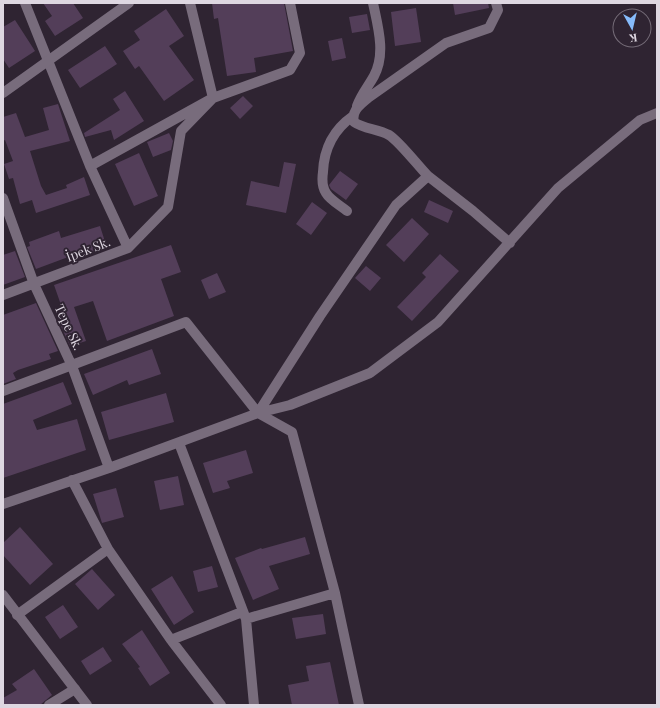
<svg xmlns="http://www.w3.org/2000/svg" width="660" height="708" font-family="'Playfair Display',serif">
	<style>
		.building { fill: #533e59 }
		.lines { fill: none; stroke-linecap: round; stroke-linejoin: round }
		.street { stroke: #786c7c; stroke-width: 10 }
		.secondary { stroke: #786c7c; stroke-width: 10 }
		.labels { text-anchor: middle; stroke-width: 4; stroke-linejoin: round; paint-order: stroke }
		.street-label { font-size: 13px; fill: #ded7e1; stroke: #2f2432 }
	</style>
	<rect width="100%" height="100%" fill="#2f2432"/>
	<!-- building -->
	<path class="building" d="M43,3H73L83,18L55,36L45,21L52,16Z
		M212,3H284L293,51L254,58L256,72L227,76L218,18L214,19Z
		M453,3H488L489,8L455,15Z
		M416,8L421,42L395,46L391,12Z
		M166,9L184,36L169,46L194,80L164,101L139,66L135,69L123,51L140,40L134,31Z
		M367,14L370,30L352,33L349,17Z
		M15,20L35,51L9,68L3,59V27Z
		M342,38L346,58L332,61L328,41Z
		M105,46L117,64L80,88L68,70Z
		M125,91L144,121L114,140L111,130L85,137L84,133L120,110L113,99Z
		M243,96L253,106L240,119L230,108Z
		M58,104L70,141L30,151L41,186L46,195L67,188L66,185L84,177L90,195L36,213L32,200L20,204L13,178L9,179L4,164L13,161L5,140L3,141V117L16,113L25,137L49,130L43,108Z
		M169,133L173,141L171,150L153,157L147,142Z
		M139,153L158,196L134,206L115,164Z
		M284,162L296,164L286,213L246,205L251,181L279,187Z
		M340,171L358,184L346,200L331,189L329,185Z
		M429,200L453,211L448,223L424,212Z
		M312,202L327,213L311,235L296,224Z
		M412,218L429,234L404,262L386,245Z
		M100,226L107,248L80,256L79,253L36,269L27,247L30,246L29,242L59,231L61,238Z
		M171,245L181,272L161,279L174,316L107,341L93,301L74,307L86,341L70,346L60,324L67,322L54,285Z
		M15,251L25,277L3,285V255Z
		M440,254L459,271L412,321L397,307L426,277L422,273Z
		M366,266L381,278L370,291L355,278Z
		M217,273L226,292L209,299L201,280Z
		M36,303L58,351L49,354L51,359L18,370L13,373L16,379L3,384V315Z
		M152,349L161,374L129,385L127,380L93,395L84,374Z
		M63,382L72,404L33,420L37,430L77,419L86,450L3,478V404Z
		M166,393L174,422L109,440L101,412Z
		M246,450L253,473L227,481L230,488L213,493L203,463Z
		M178,476L184,505L160,510L154,481Z
		M116,488L124,517L102,523L93,494Z
		M20,527L53,564L30,585L3,555V543Z
		M305,537L310,554L269,566L279,589L253,600L235,558L261,548L262,549Z
		M212,566L218,587L198,592L193,571Z
		M92,569L115,595L98,610L75,584Z
		M172,576L194,612L174,625L151,589Z
		M63,605L78,627L60,639L45,617Z
		M323,614L326,634L296,639L292,618Z
		M142,630L170,673L150,686L138,668L140,667L122,644Z
		M103,647L112,661L90,675L81,661Z
		M330,662L339,705H292L288,685L309,681L306,666Z
		M34,669L52,695L40,705H3V698L17,690L12,684Z"/>
	<g class="lines">
		<!-- street -->
		<path class="street" d="M25,3L90,166L128,248
			M357,106C362,93 368,87 374,76C386,54 378,27 373,3
			M90,166L213,98L290,70L300,53L290,3
			M428,176C418,166 400,142 389,135C378,129 364,129 354,122C351,111 360,105 368,98L446,43L489,28L498,10L496,3
			M3,198L34,284L72,366L109,468
			M347,211C341,206 330,200 326,193C322,187 322,179 323,172C324,148 333,130 353,116
			M3,295L128,248L168,207L181,131L213,98L190,3
			M3,391L186,322L258,413L292,432L335,593L359,705
			M258,413L320,316L396,205L428,176L473,211L510,243
			M179,443L246,619L254,705
			M72,480L108,549L171,640L221,705
			M3,504L109,468L258,413L290,405L370,373L438,322L558,188L640,120L657,113
			M17,615L108,549
			M246,619L335,593
			M171,640L242,612
			M49,705L75,689"/>
		<!-- secondary -->
		<path class="secondary" d="M3,93L129,3
			M3,595L87,705"/>
	</g>
	<g class="labels">
		<!-- street labels -->
		<g class="street-label">
			<text transform="translate(88 249) rotate(-21)" y="5">İpek Sk.</text>
			<text transform="translate(69 327) rotate(65)" y="5">Tepe Sk.</text>
		</g>
	</g>
	<!-- border -->
	<rect width="660" height="708" fill="none" stroke="#ded7e1" stroke-width="8"/>
	<!-- north arrow -->
	<g transform="translate(632 28) rotate(172)"><circle r="19" fill="#2f2432" stroke="#756c78"/>
	<path d="M0-3L7 15L0 10L-7 15Z" fill="#86bbfb"/>
	<text y="-6" font-size="11" font-weight="bold" text-anchor="middle" fill="#ded7e1">K</text>
	</g>
</svg>
